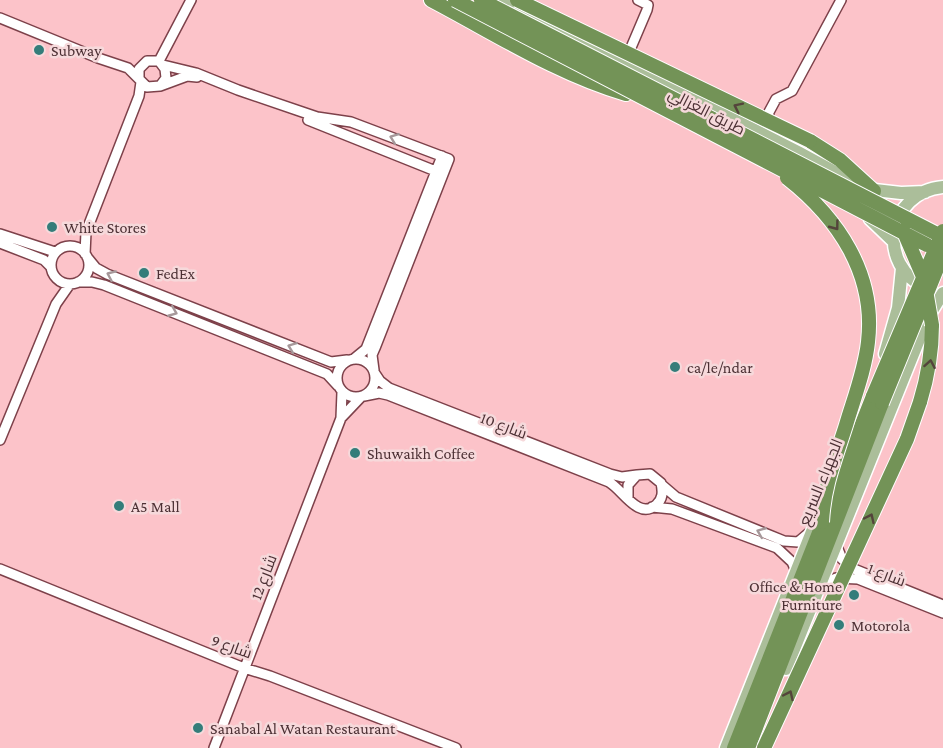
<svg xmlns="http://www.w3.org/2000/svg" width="943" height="748" font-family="'Crimson Pro',Cairo,serif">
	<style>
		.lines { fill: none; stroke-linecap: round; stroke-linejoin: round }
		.minor-casing { stroke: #7d414a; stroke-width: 12 }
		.major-casing { stroke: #fff; stroke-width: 15 }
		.highway-casing { stroke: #fff; stroke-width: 16 }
		.minor { stroke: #fff; stroke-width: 9 }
		.major { stroke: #abbe9a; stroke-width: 12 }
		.highway { stroke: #739357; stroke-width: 14 }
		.highway-bridge-casing { stroke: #fff; stroke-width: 16; stroke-linecap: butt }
		.highway-bridge { stroke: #739357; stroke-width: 14 }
		.oneway { stroke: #54443b }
		.oneway2 { stroke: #a6989a }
		.poi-dot { fill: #347d7a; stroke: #f6d9db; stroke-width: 2 }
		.labels { text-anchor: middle; stroke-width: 5; stroke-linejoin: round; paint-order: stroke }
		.poi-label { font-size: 16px; fill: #4c3034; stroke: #f6d9db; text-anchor: start }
		.street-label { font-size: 16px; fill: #4c3034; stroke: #f6d9db }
	</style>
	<rect width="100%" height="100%" fill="#fcc3c9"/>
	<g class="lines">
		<defs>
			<path id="minor" d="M0,18L98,58L128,68L147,87L160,86L166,78L165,69L159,61H147L139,69V79
				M627,57L647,10L648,5L638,0
				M159,61L191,0
				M163,65L196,73L238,90L317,117L351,122L449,159L375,348L372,355L374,370
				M160,86L187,76L197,77
				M308,120L443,174
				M792,146L771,125L768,120L769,112L776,99L792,91L841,0
				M0,234L55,252
				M0,243L44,260L50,266
				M51 265a19 19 0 1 1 38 0a19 19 0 1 1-38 0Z
				M85,254L86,232L139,96L141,82
				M87,257L96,268L107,274L331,362L347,360
				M78,282H92L104,285L327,374L338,386
				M355,358L366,349L442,156
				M337 378a19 19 0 1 1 38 0a19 19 0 1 1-38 0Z
				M374,372L380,381L389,388L610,474L622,477L637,475
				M364,396L379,393L388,395L609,482C623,490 638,520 656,505C663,499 663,492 661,483L650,474L637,475L628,485V498
				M341,418L361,397
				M0,440L56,304L70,284
				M662,485L676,497L784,541L798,542L811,531
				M652,507L672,509L777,548L792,562L796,571
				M836,544L842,559L854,569L943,605
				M0,569L244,668L270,676L456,748
				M819,586L836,578L858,579L943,613
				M214,748L341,418L342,392"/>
			<path id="major" d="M500,0L798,152L866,189L901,193L925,192
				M870,219L893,241
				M927,288C875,266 887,192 943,187
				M885,354L898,308L902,268
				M786,669L928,317L943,293
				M726,748L821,509"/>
			<path id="highway" d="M431,0C494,33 557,74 626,94
				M810,141L840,160L874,191
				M920,402C928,376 932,352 932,325
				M734,748L873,396
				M748,748L882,403"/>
		</defs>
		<!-- minor casing -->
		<use href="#minor" class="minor-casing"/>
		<!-- major casing -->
		<use href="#major" class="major-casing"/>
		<!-- highway casing -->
		<use href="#highway" class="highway-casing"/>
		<!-- minor -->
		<use href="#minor" class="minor"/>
		<!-- major -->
		<use href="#major" class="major"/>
		<!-- highway -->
		<use href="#highway" class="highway"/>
		<defs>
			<path id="highway-bridge" d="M455,0L927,245
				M481,0L943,237
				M517,0L810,141
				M787,178C838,218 876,274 868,342C865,370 854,398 846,425C835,460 824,485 822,522
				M903,230L924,279L932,325
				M873,396L943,231
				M882,403L943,254
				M764,748L907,439L920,402"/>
		</defs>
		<!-- highway-bridge casing -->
		<use href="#highway-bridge" class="highway-bridge-casing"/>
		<!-- highway-bridge -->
		<use href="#highway-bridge" class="highway-bridge"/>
	</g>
	<!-- one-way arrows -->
	<defs><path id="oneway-chevron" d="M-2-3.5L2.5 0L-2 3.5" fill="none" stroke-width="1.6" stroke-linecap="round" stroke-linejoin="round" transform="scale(1.5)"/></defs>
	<g class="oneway">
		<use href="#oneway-chevron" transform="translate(738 107) rotate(-154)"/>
		<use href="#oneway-chevron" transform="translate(835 226) rotate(53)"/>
		<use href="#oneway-chevron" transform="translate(930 364) rotate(-80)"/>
		<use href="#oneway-chevron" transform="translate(870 518) rotate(-65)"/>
		<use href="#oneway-chevron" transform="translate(789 695) rotate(-65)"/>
	</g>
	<g class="oneway2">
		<use href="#oneway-chevron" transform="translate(394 138) rotate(-159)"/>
		<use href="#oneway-chevron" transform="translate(111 275) rotate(-156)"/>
		<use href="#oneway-chevron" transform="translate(173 312) rotate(22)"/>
		<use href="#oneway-chevron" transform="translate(292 347) rotate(-159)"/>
		<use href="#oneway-chevron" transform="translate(761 532) rotate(-158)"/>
	</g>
	<!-- markers -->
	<g class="poi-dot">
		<circle cx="39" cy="50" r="6"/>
		<circle cx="52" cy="227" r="6"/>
		<circle cx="144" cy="273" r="6"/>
		<circle cx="675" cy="367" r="6"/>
		<circle cx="355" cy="453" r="6"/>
		<circle cx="119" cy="506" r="6"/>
		<circle cx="854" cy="595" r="6"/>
		<circle cx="839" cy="625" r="6"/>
		<circle cx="198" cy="728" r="6"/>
	</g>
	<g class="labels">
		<!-- poi labels -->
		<g class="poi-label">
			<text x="51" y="56">Subway</text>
			<text x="64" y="233">White Stores</text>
			<text x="156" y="279">FedEx</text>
			<text x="687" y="373">ca/le/ndar</text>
			<text x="367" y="459">Shuwaikh Coffee</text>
			<text x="131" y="512">A5 Mall</text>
			<text x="842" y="592" text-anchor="end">Office &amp; Home<tspan x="842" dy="18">Furniture</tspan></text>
			<text x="851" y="631">Motorola</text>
			<text x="210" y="734">Sanabal Al Watan Restaurant</text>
		</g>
		<!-- street labels -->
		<g class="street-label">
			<text transform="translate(707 111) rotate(27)" y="6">طريق الغزالي</text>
			<text transform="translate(504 425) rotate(21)" y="6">شارع 10</text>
			<text transform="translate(820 482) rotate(-68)" y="6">الجهراء السريع</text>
			<text transform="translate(887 574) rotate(21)" y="6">شارع 1</text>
			<text transform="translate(263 577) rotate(-69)" y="6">شارع 12</text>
			<text transform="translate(232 646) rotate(20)" y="6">شارع 9</text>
		</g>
	</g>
</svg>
